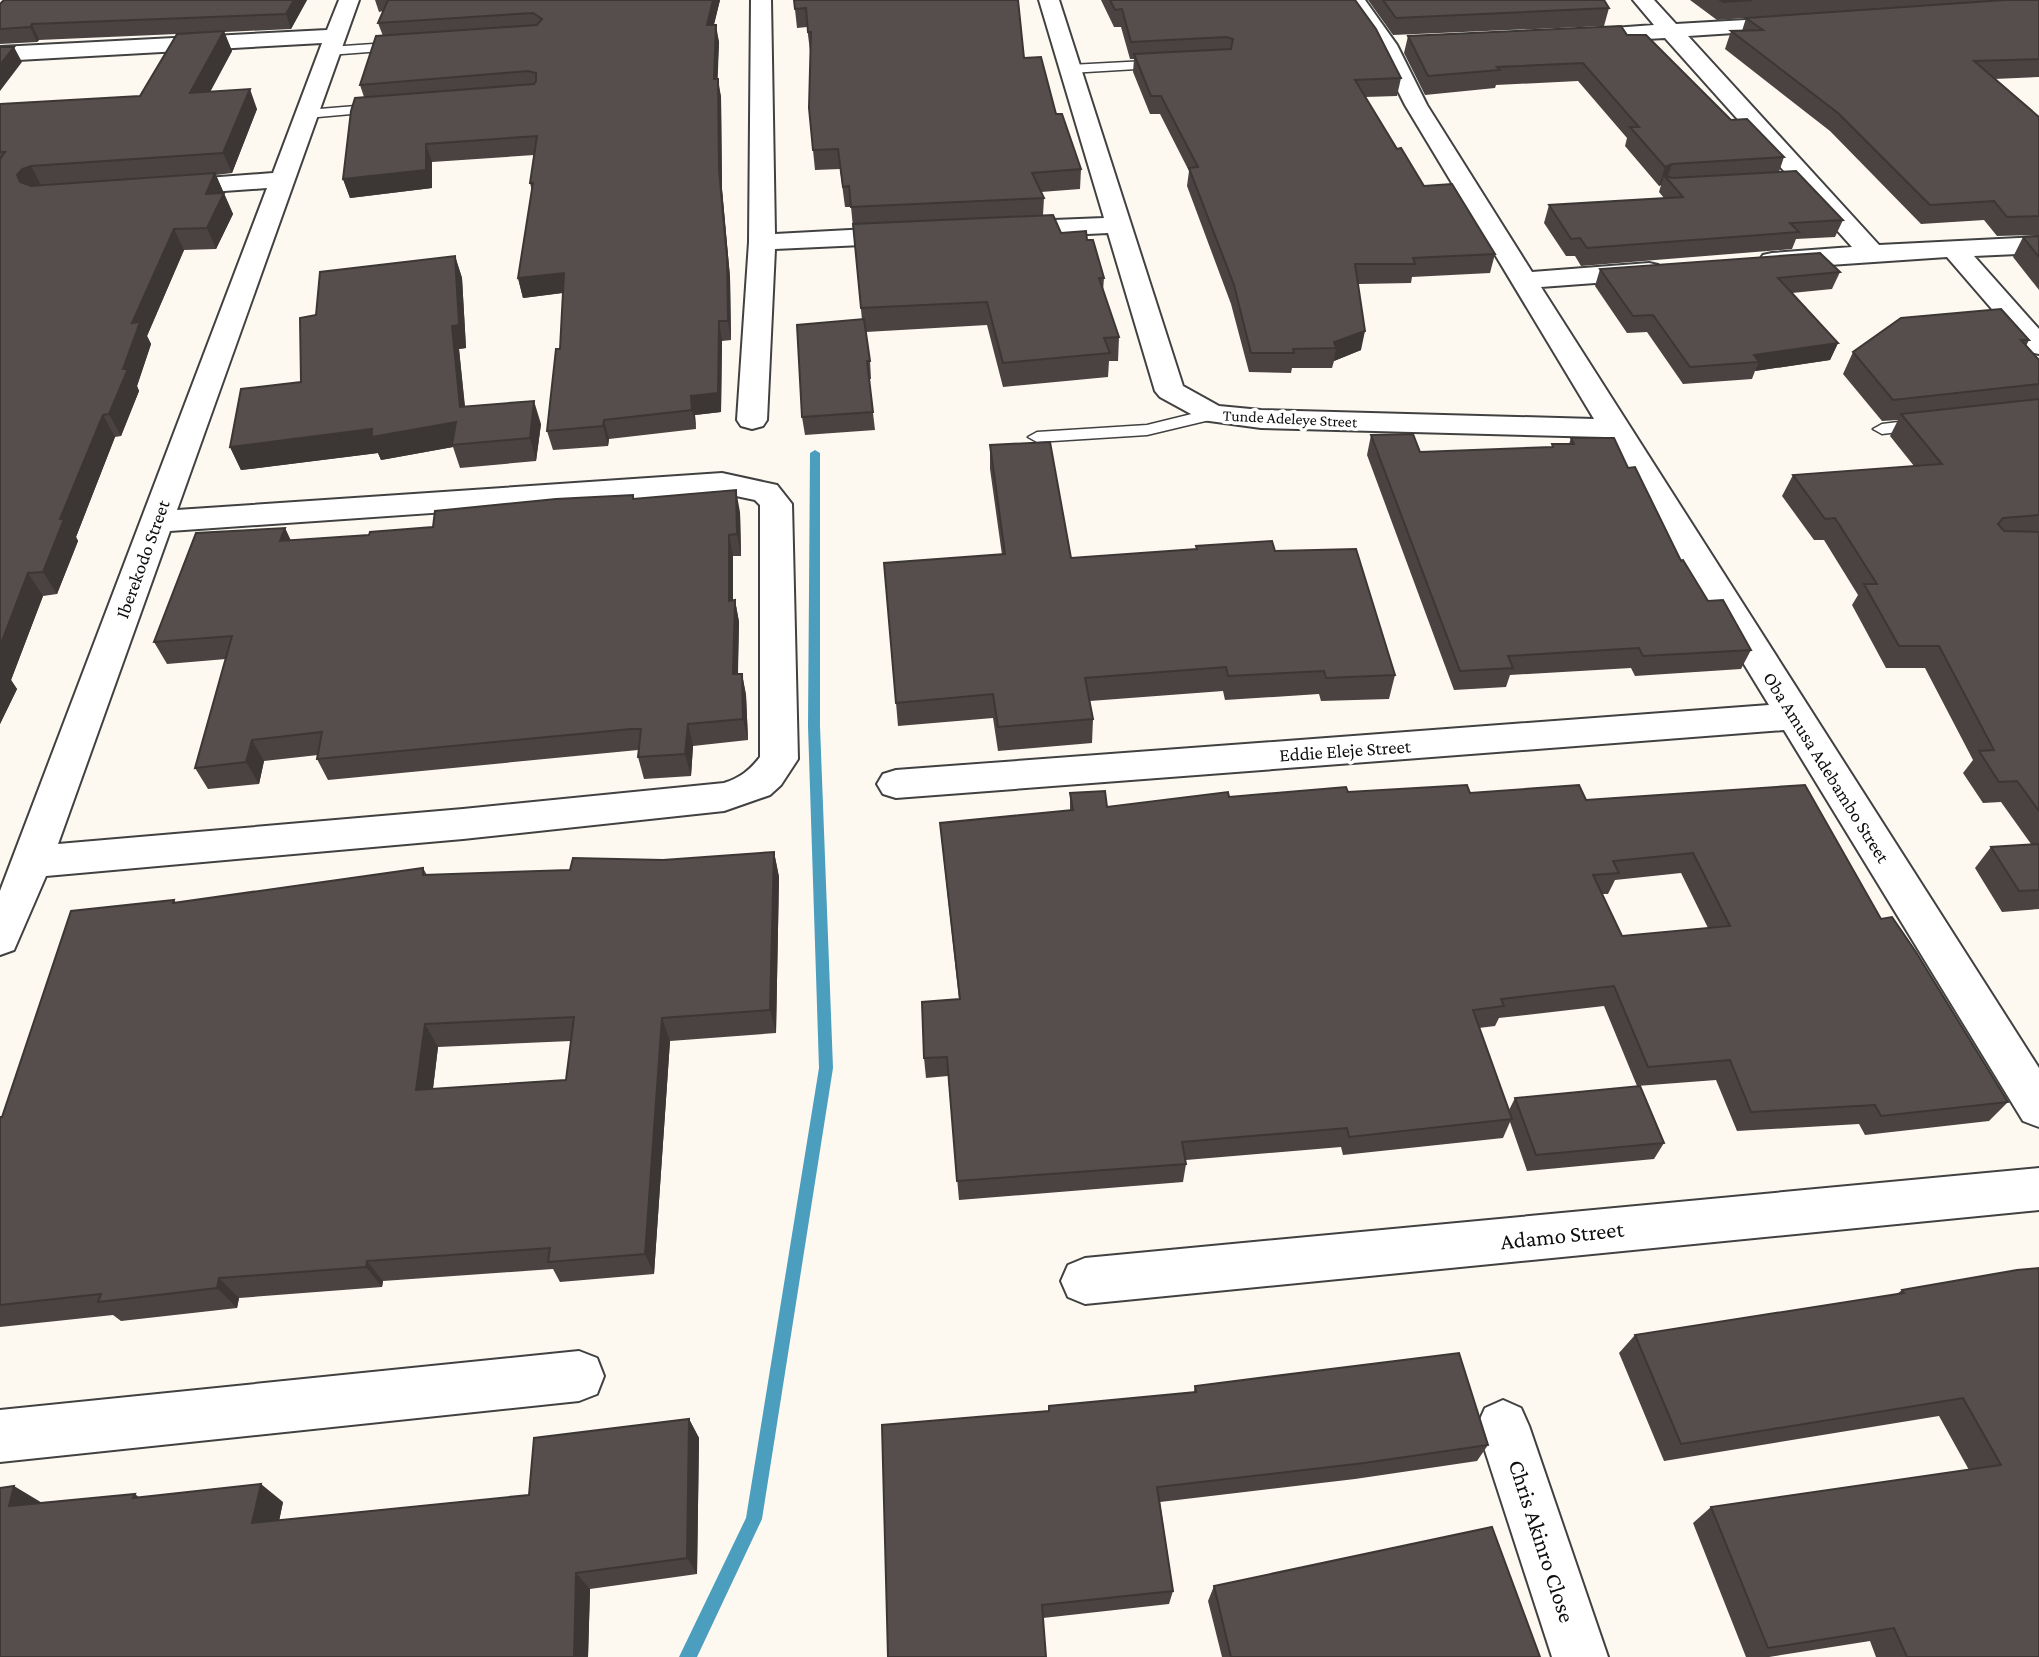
<svg xmlns="http://www.w3.org/2000/svg" width="2039" height="1657" font-family="'Crimson Pro',serif">
	<style>
		.lines { fill: none; stroke-linecap: round; stroke-linejoin: round }
		.stream { fill: #4b9ebe; fill-rule: evenodd }
		.service-casing { stroke: #414141; stroke-width: 3 }
		.minor-casing { stroke: #414141; stroke-width: 4 }
		.service { fill: #fff; fill-rule: evenodd }
		.minor { fill: #fff; fill-rule: evenodd }
		.wall { fill: #4a4341; fill-rule: evenodd }
		.shaded-wall { fill: #3c3735 }
		.building { fill: #564e4c; stroke: #3c3735; stroke-width: 2; fill-rule: evenodd }
		.labels { text-anchor: middle; stroke-width: 7; stroke-linejoin: round; paint-order: stroke }
		.far-street-label { font-size: 16px; fill: #0e0e0e; stroke: #fff }
		.street-label { font-size: 19px; fill: #0e0e0e; stroke: #fff }
		.near-street-label { font-size: 23px; fill: #0e0e0e; stroke: #fff }
	</style>
	<rect width="100%" height="100%" fill="#fdf9f1"/>
	<g class="lines">
		<!-- stream -->
		<path class="stream" d="M815,450L820,453V726L833,1068L762,1519L697,1657H679L746,1518L819,1068L808,726L810,453Z"/>
		<defs>
			<path id="service" d="M403,42L409,46L408,49L329,55L323,51L329,47Z
				M1165,60L1172,64L1170,67L1070,73L1063,69L1070,65Z
				M380,104L387,108L385,111L307,118L300,114L307,110Z
				M1212,409L1218,410L1221,414L1218,418L1147,435L1037,442L1028,437L1037,432L1147,425Z
				M1924,419L1930,420L1933,424L1930,428L1882,434L1873,429L1882,424Z"/>
			<path id="minor" d="M339,0H359L177,510L722,473L777,485L792,504L798,759L781,785L770,795L724,811L463,839L46,876L14,950L0,955V891L267,188L167,195L158,193L155,188L158,183L167,181L273,173L322,43L0,61V47L327,30ZM722,493L755,500L760,505V757C750,770 740,778 724,783L463,809L58,844L170,531Z
				M751,0H771L775,234L906,227L915,230L919,235L915,240L906,243L775,249L767,420L763,426L752,429L741,426L737,420L749,242Z
				M1039,0H1059L1183,386L1219,406L1261,410L1594,419L1405,105L1375,45L1344,0H1365L1397,45L1427,105L1532,272L1649,263L1658,265L1662,271L1658,277L1649,279L1541,287L2039,1068V1127L2023,1121L1784,730L896,798L883,794L877,784L883,774L896,770L1769,705L1605,437L1261,428L1202,420L1160,397L1155,391L1108,233L1005,238L996,235L992,230L996,225L1005,222L1104,218Z
				M1633,0H1654L1676,24L1796,17L1804,18L1807,23L1804,28L1796,29L1688,36L1879,245L2039,237V253L1974,256L2039,329V354L2029,352L1947,257L1772,269L1763,267L1759,261L1763,255L1772,253L1852,247L1665,38L1573,43L1565,42L1562,37L1565,32L1573,31L1654,25Z
				M2039,1168V1210L1085,1304L1068,1297L1061,1281L1068,1265L1085,1258Z
				M579,1351L597,1358L604,1376L597,1394L579,1401L0,1462V1410Z
				M1503,1400L1521,1408L1529,1426L1608,1657H1552L1477,1426L1485,1408Z"/>
		</defs>
		<!-- service casing -->
		<use href="#service" class="service-casing"/>
		<!-- minor casing -->
		<use href="#minor" class="minor-casing"/>
		<!-- service -->
		<use href="#service" class="service"/>
		<!-- minor -->
		<use href="#minor" class="minor"/>
	</g>
	<!-- wall -->
	<path class="wall" d="M4,0H307L291,29L224,32L232,51L210,91L257,109L232,173L216,175L233,214L216,249L184,250L147,336L151,344L137,386L139,391L121,436L115,437L76,537L78,541L57,594L43,596L11,680L17,689L0,724V104L140,96L177,34L39,40L37,42L0,44V4Z
		M375,0H720L714,25L719,42L717,79L721,97L722,189L730,277L731,340L722,341L721,412L695,415L696,429L609,439L608,446L553,450L547,431L560,349L563,293L523,298L518,278L532,191L530,183L534,155L432,162V188L350,198L343,179L364,97L360,85L383,36L378,23L383,11L379,12Z
		M794,0L1024,58L1056,114L1081,169L1080,189L1041,192L1044,198L1043,215L1061,233L1087,240L1104,278L1103,291L1119,337L1118,361H1109L1108,377L1003,387L987,325L866,332L870,361L871,379H869L875,430L805,435L802,417L862,320L851,207H845L840,169L815,170L813,150L811,51H810L807,27L797,28Z
		M1101,0H1355L1401,78L1397,96L1365,97L1397,149L1424,186L1495,254L1490,273L1412,277L1411,283L1358,284L1361,350L1334,361L1332,368H1292L1291,373L1249,372L1231,304L1187,186L1189,171L1160,114H1150L1133,72L1134,59H1130L1121,27H1114Z
		M1368,0H1604L1609,8L1604,26L1393,35Z
		M1690,0H2039V77L1994,79L2039,117V235L1997,236L1984,220L1921,224L1830,131L1725,49L1731,31H1742L1746,18L1871,9L1717,20Z
		M1627,35L1731,120L1784,157L1779,172L1843,220L1835,237L1796,239L1792,249L1581,266L1575,256H1566L1544,223L1549,205L1664,198L1659,192L1661,185L1659,186L1625,146L1627,138L1578,81L1496,85L1495,88L1425,95L1404,53L1408,36Z
		M2039,236V290L2013,257L2023,237Z
		M455,256L462,278L466,348L459,349L465,406L541,424L536,461L460,468L453,447L381,460L378,453L241,470L230,447L301,382L316,315Z
		M1600,269L1840,272L1832,289L1792,293L1838,343L1830,360L1755,371L1752,379L1683,384L1647,332L1627,333L1595,286Z
		M2029,340L2026,346L2039,360V909L2002,912L1975,868L1991,847L2031,844L2001,802L1983,803L1963,773L1973,760L1925,668H1886L1852,605L1858,595L1824,540H1814L1782,496L1793,475L1914,466L1890,436L1898,420L1882,421L1843,374L1853,352Z
		M1371,435L1420,452L1552,447V444H1569L1571,438L1628,468L1681,561L1708,601L1751,650L1741,669L1635,676L1631,668L1510,675L1506,687L1454,690L1367,455Z
		M990,445L1071,558L1196,549V546L1275,551L1395,675L1389,699L1321,701L1319,694L1225,700L1223,691L1090,701L1093,719L1092,743L998,751L993,718L898,726L884,563L1002,555L990,469Z
		M633,495L634,499L740,512L741,556H733V600H735L739,622L738,674H742L746,695L748,740L693,746L691,776L644,779L638,757L639,750H638L328,780L317,759L318,755L264,761L259,784L208,789L195,768L226,659L167,664L154,642L285,528L290,540L369,535L433,527Z
		M1348,792L1470,793L1586,800L1881,919L2008,1102L1989,1121L1865,1135L1859,1124L1737,1131L1716,1080L1637,1086L1604,1006L1499,1018L1495,1026L1479,1028L1509,1110L1515,1098L1664,1143L1654,1159L1527,1171L1510,1122L1503,1138L1343,1155L1341,1147L1186,1160V1164L1183,1182L959,1200L948,1076L926,1078L924,1058L959,999L942,844L940,823L1070,810V793L1107,807L1229,797ZM1681,873L1708,928L1622,936L1602,894H1608L1615,880Z
		M774,852L779,877L776,1033L670,1041L654,1274L560,1282L553,1269L383,1281L382,1287L239,1298L237,1308L121,1321L113,1315L0,1327V1117H2L174,900L176,903L423,868L427,875L570,870L663,860ZM571,1041L566,1080L433,1089L438,1047Z
		M2017,1270L2039,1657H1876L1870,1641L1769,1657H1746L1693,1523L1711,1507L1969,1470L1939,1416L1664,1461L1619,1353L1635,1335L1897,1294L1902,1290Z
		M1195,1386L1488,1445L1477,1461L1355,1479L1160,1502L1173,1591L1169,1604L1043,1618L888,1657L1049,1411V1406L1194,1392Z
		M689,1419L699,1438L697,1574L590,1589L588,1657H0L43,1503L135,1494L140,1498L283,1502L279,1521L529,1495Z
		M1214,1586L1540,1657H1222L1208,1601Z"/>
	<!-- shaded-wall -->
	<path class="shaded-wall" d="M294,0H307L291,29L286,14Z
		M713,0H720L709,43L707,25Z
		M32,24L39,40L37,42L30,27Z
		M716,25L719,42L717,97L714,79Z
		M224,31L232,51L199,113L190,93Z
		M14,47L22,62L0,91V65Z
		M718,79L721,97L722,189L730,277L731,340L728,321L719,170Z
		M250,89L257,109L232,173L223,153Z
		M426,144L432,162V188L350,198L343,179Z
		M1672,164L1667,178L1664,175L1661,185L1659,186L1665,167Z
		M31,166L42,187L32,189L20,182L17,175L22,169Z
		M215,173L233,214L216,249L207,228L206,194Z
		M174,229L184,250L147,336L151,344L137,386L139,391L121,436L109,414L123,369L132,323Z
		M455,256L462,278L466,348L459,349L467,430L460,407L452,326Z
		M564,273L569,292L523,298L518,278Z
		M719,321L722,341L721,412L695,415L696,429L692,410L691,396Z
		M1365,331L1361,350L1334,361L1336,348L1334,342Z
		M1838,343L1830,360L1755,371L1759,362L1754,355Z
		M534,401L541,424L536,461L530,438Z
		M103,415L115,437L76,537L78,541L57,594L43,572L60,519Z
		M604,420L609,439L608,446L603,426Z
		M456,422L452,445L453,447L381,460L378,453L241,470L230,447L372,429Z
		M736,490L740,512L741,556L737,534Z
		M285,528L295,549L280,541Z
		M729,535L733,556V622L729,601Z
		M28,573L43,596L11,680L17,689L0,724V646Z
		M735,600L739,622L737,696L733,674Z
		M742,674L746,695L748,740L743,719Z
		M688,724L693,746L691,776L685,754Z
		M252,740L264,761L259,784L246,762Z
		M774,852L779,877L776,1033L770,1010Z
		M662,1018L670,1041L654,1274L645,1254Z
		M425,1024L438,1047L430,1112L416,1090Z
		M367,1261L383,1281L382,1287L366,1267Z
		M219,1278L239,1298L237,1308L217,1288Z
		M689,1419L699,1438L697,1574L687,1558Z
		M261,1484L283,1502L275,1540L252,1523Z
		M14,1486L44,1504L9,1506Z
		M576,1573L590,1589L588,1657H574Z"/>
	<!-- building -->
	<path class="building" d="M4,0H294L286,14L32,24L30,27L0,29V4Z
		M388,0H713L707,25H716L714,79H718L719,170L727,258L728,321H719L718,393L691,396L692,410L604,420L603,426L547,431L556,349H560L564,273L518,278L533,183H530L537,136L426,144V170L343,179L351,111L355,98L534,84L536,81V73L528,71L360,85L376,36L537,25L542,19L533,13L378,23Z
		M794,0H1018L1024,58L1041,57L1056,114H1062L1081,169L1032,173L1044,198L851,207L849,186L843,187L838,149L813,150L809,108L811,32H808L806,8L795,9Z
		M1110,0H1355L1376,29L1401,78L1355,80L1397,149L1401,148L1424,186L1452,184L1495,254L1413,258L1415,264H1355L1365,331L1334,342L1336,348L1293,349L1294,353H1251L1234,285L1189,168L1198,167L1161,96H1151L1134,54L1231,49L1233,39L1226,37L1131,42L1122,9L1115,10Z
		M1383,0H1604L1609,8L1396,18Z
		M1720,0H1752L1723,2Z
		M2005,0H2039V59L1974,61L2039,117V216L2007,217L1994,201L1930,205L1838,113L1731,31L1763,30L1746,18Z
		M1621,26L1627,35H1646L1731,120L1747,119L1784,157L1672,164L1665,167L1630,127H1639L1583,63L1497,67L1500,70L1428,76L1408,36Z
		M224,31L190,93L250,89L223,153L31,166L22,169L17,175L20,182L31,186L215,173L206,194L224,193L207,228L174,229L132,323L140,322L123,369H128L109,414L103,415L60,519H64L43,572L28,573L0,646V159L5,152H0V104L140,96L177,34Z
		M0,47H14L0,65Z
		M1796,171L1843,220L1790,223L1799,232L1587,248L1580,238L1571,239L1549,205L1683,197L1664,175L1672,178Z
		M1053,215L1061,233L1086,231L1087,240H1093L1104,278H1099L1119,337L1104,338L1110,353L1003,363L987,302L861,308L853,224Z
		M2039,236V257L2023,237Z
		M1820,253L1840,272L1778,278L1838,343L1754,355L1759,362L1690,367L1653,315L1633,316L1600,269Z
		M455,256L459,325L452,326L460,407L534,401L530,438L452,445L456,422L372,437V429L230,447L241,389L301,382L300,318L316,315L320,272Z
		M2001,309L2029,340H2021L2039,360V384L1893,400L1853,352L1901,318Z
		M864,319L870,361H867L873,412L802,417L797,325Z
		M2039,399V515L2003,518L1998,524L2004,531L2039,532V811L2017,781L1999,782L1979,751L1994,750L1939,646H1899L1864,584H1877L1835,518L1825,519L1793,475L1942,464L1901,414Z
		M1413,434L1420,452L1553,447L1552,444H1574L1571,438H1614L1628,468L1635,467L1681,561L1683,560L1708,601L1723,600L1751,650L1643,656L1639,648L1508,656L1513,668L1460,671L1371,435Z
		M1050,442L1071,558L1197,549L1196,546L1272,541L1275,551L1356,549L1395,675L1326,678L1324,671L1228,676L1226,667L1085,678L1093,719L998,727L993,694L896,703L884,563L1005,554L990,445Z
		M736,490L737,534L729,535V601L735,600L733,674H742L743,719L688,724L685,754L638,757L641,729H631L317,759L322,732L252,740L246,762L195,768L232,636L154,642L196,533L285,528L280,541L369,535L370,532L433,527L435,511L556,499L633,495V499Z
		M1467,785L1470,793L1579,785L1586,800L1805,785L1881,919L1892,917L1916,952L2008,1102L1881,1116L1875,1105L1751,1112L1730,1060L1648,1067L1614,986L1501,999L1504,1006L1473,1010L1512,1119L1349,1137L1347,1128L1182,1142L1186,1164L957,1181L947,1057L924,1058L922,1002L960,999L940,823L1073,810L1070,793L1105,791L1107,807L1228,792L1229,797L1346,787L1348,792ZM1693,853L1730,926L1622,936L1593,875L1619,873L1613,861Z
		M2039,844V890L2019,891L1991,847Z
		M774,852L770,1010L662,1018L645,1254L548,1262L550,1248L367,1261L366,1267L219,1278L217,1288L98,1302L101,1294L0,1305V1117H2L71,911L174,900L173,903L423,868V875L570,870L573,858L663,860ZM574,1017L566,1080L416,1090L425,1024Z
		M1640,1086L1664,1143L1536,1155L1515,1098Z
		M2039,1268V1657H1907L1894,1628L1768,1648L1711,1507L2001,1465L1963,1398L1681,1444L1635,1335L1904,1293L1902,1290L2017,1270Z
		M1459,1353L1488,1445L1364,1463L1157,1487L1173,1591L1042,1605L1046,1657H888L882,1425L1049,1411V1406L1196,1392L1195,1386Z
		M689,1419L687,1558L576,1573L574,1657H0V1488L14,1486L9,1506L135,1494L133,1498L261,1484L252,1523L529,1495L534,1438Z
		M1492,1527L1540,1657H1231L1214,1586Z"/>
	<g class="labels">
		<!-- far-street labels -->
		<g class="far-street-label">
			<text transform="translate(1290 418) rotate(3)" y="6">Tunde Adeleye Street</text>
		</g>
		<!-- street labels -->
		<g class="street-label">
			<text transform="translate(142 559) rotate(-70)" y="7">Iberekodo Street</text>
			<text transform="translate(1345 750) rotate(-4)" y="7">Eddie Eleje Street</text>
			<text transform="translate(1827 767) rotate(58)" y="7">Oba Amusa Adebambo Street</text>
		</g>
		<!-- near-street labels -->
		<g class="near-street-label">
			<text transform="translate(1562 1235) rotate(-6)" y="8">Adamo Street</text>
			<text transform="translate(1542 1541) rotate(72)" y="8">Chris Akinro Close</text>
		</g>
	</g>
</svg>
